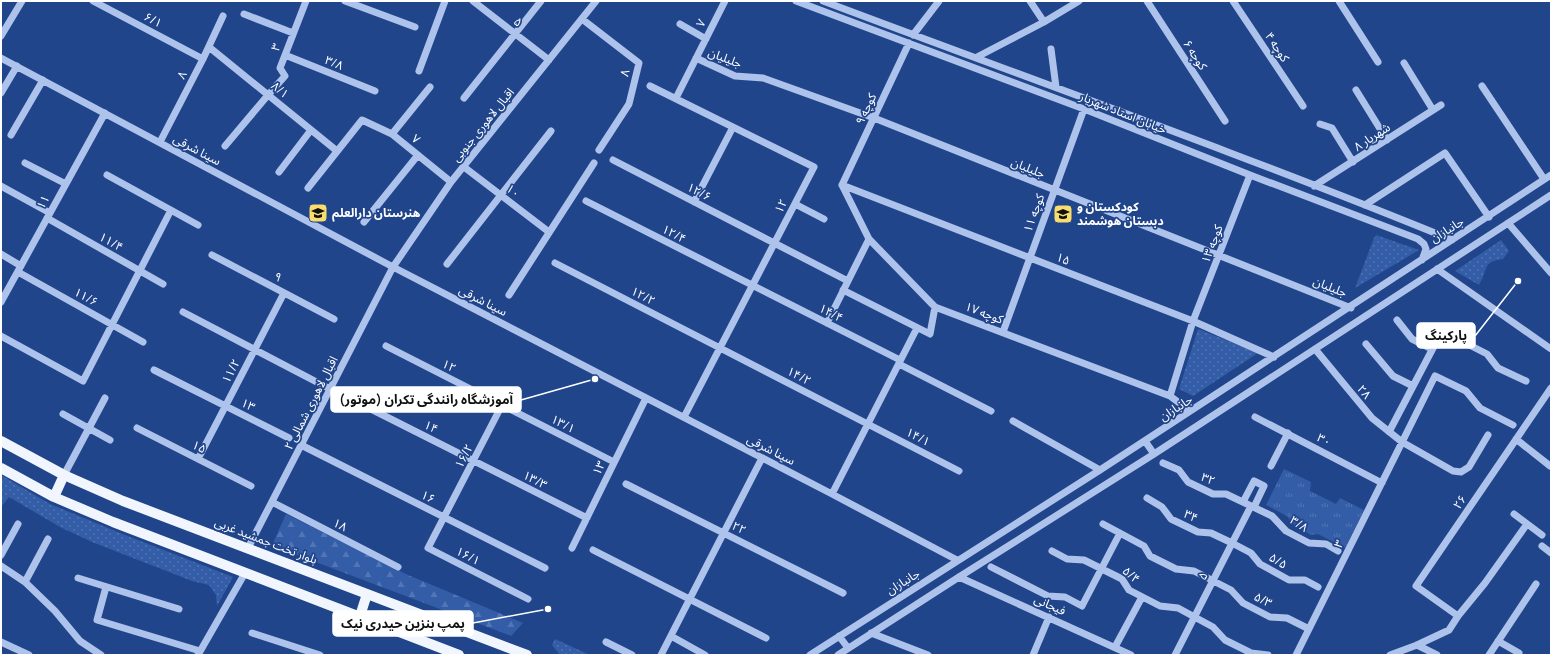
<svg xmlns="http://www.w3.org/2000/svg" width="1552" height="656" font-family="Manrope,'Noto Sans Arabic',sans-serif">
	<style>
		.grass { fill: url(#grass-dots) }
		.forest { fill: url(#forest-firs) }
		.park { fill: url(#park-tufts) }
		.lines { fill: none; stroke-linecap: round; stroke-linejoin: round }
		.minor { stroke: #adc3eb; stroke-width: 7 }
		.major { stroke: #f1f5fe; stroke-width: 10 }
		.labels { text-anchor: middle; stroke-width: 3.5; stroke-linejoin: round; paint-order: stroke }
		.street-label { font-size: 12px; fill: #fff; stroke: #20458b }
		.poi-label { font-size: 12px; font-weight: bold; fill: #fff; stroke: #20458b; text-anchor: start }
		.leader { fill: none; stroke: #fff; stroke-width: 1.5 }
		.callout-dot { fill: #fff; stroke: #20458b; stroke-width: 1.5 }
		.callout { fill: #fff; stroke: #fff; stroke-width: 1.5 }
		.callout-label { font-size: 13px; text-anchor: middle; font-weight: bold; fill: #111 }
	</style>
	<defs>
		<pattern id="grass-dots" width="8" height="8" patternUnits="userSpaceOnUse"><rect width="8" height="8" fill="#345da8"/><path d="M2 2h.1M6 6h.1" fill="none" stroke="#5275b5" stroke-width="1.8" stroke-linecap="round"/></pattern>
		<pattern id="forest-firs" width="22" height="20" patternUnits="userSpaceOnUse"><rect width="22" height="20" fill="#345da8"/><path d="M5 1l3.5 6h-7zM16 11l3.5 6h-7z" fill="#5275b5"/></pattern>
		<pattern id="park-tufts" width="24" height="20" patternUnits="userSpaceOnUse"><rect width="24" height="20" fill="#345da8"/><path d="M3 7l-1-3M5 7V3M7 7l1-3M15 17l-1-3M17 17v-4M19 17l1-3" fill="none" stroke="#5275b5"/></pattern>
	</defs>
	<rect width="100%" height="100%" fill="#20458b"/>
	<!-- grass -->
	<path class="grass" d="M1376,235L1419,250L1355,288L1374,238Z
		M1501,240L1509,251L1503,259C1481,262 1489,269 1479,285L1455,271Z
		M1198,329L1258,353L1193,396L1179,389Z
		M1,475L50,504L125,535L233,577L217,606L216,595L209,585L192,581L92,542L60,527L9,497L1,507Z
		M555,639L590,655H560L552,645Z"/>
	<!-- forest -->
	<path class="forest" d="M286,514L408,575L523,623L511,636L276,547L273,543Z"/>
	<!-- park -->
	<path class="park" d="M1284,469L1311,482L1310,491L1336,504L1340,498L1364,510L1345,548L1318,534L1311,535L1293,524L1287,516L1266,505Z"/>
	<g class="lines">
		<!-- minor -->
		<path class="minor" d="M93,1L203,59
			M345,1L415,27
			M473,1L549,60
			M796,1L1084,109L1250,175L1418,239L1424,244L1426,249L1422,260
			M823,1C1033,80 1244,155 1452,240
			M1030,1L1044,22
			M1147,1L1225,121
			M1233,1L1303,106
			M1339,1L1378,62
			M244,14L293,33
			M582,19L639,63L629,104L599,150
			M680,24L706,39
			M913,35L939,1
			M1,36L22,1
			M209,47L337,151
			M1051,49L1056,87
			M285,55L375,91
			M977,57L1044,22L1079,1
			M1,58L393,267L832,494L957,560
			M696,58L735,76L763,78L874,118L1351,308
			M1404,63L1433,110
			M419,71L445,1
			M650,86L814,167L684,417
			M1482,86L1544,179
			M1356,90L1387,140
			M1,93L17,66
			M464,98L541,1
			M676,98L725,1
			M1320,124L1332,128L1353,162
			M392,134L430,87
			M11,135L43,80
			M160,142L203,59L223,16
			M225,146L268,95L285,76L280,68L306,1
			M613,160L848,281
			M25,163L66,184
			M464,167L549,232
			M279,172L311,130
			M107,175L198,225
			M842,185L1193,321L1274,357
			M842,185L869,239L935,307L1170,396L1190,411
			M842,185L909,43
			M1,186L50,213
			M1314,186L1441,105
			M308,188L362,120L392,134L451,182
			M586,201L900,360
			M694,202L733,127
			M795,204L824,219
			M1365,205L1445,153L1489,217
			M47,218L163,284
			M364,222L418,155
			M1508,223L1551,273
			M1,254L21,266
			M212,255L334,319
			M555,263L959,471
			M447,264L551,131
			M1437,269L1551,349
			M18,272L143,342
			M843,290L930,334L935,307
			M509,295L594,163
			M1,302L105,113
			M183,312L330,389
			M1397,320L1412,339L1432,349
			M827,323L869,239
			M1003,332L1084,109
			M1,336L83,381L171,210
			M1366,344L1393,376L1413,386
			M386,346L614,462
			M1315,349L1372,418L1402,442L1453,471L1461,472L1469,467L1488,435
			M899,364L991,411
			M154,370L289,438
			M1170,396L1193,321L1250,175
			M357,402L587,518
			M502,405L428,548L528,599
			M63,414L110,440
			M1255,417L1382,483
			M1013,421L1100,470
			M137,428L251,486
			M1389,432L1442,331L1487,354L1498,368L1526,381
			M1516,439L1550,466
			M1145,441L1154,454
			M301,445L545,568
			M198,459L284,293
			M1163,463L1179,470L1188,482L1213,494H1226L1272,516L1286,531L1309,543L1326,544L1338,551
			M1271,466L1288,433
			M64,475L105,398
			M626,484L843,593
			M832,494L917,328
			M1147,498L1162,507L1171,519L1198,532L1211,533L1232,543L1251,553L1260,564L1289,580H1305L1318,587
			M272,502L398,567
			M1243,502L1254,481L1264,486L1254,507
			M1514,514L1542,535
			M1103,524L1144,546L1150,556L1176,569L1194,571L1231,590L1243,603L1270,617L1287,618L1309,629
			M1542,546L1551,553
			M248,548L393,267L451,182L596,1
			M572,548L646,398
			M593,550L766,638
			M1052,551L1067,559L1084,560L1122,579L1129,590L1160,606L1178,608L1213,627L1225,640L1251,653L1268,655
			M1,555L18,524
			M1,566L25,582L55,611L80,641L101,655
			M991,567L1048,596L1065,597L1082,606L1120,533
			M959,577L1131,655
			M78,578L179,609
			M25,582L48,539
			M106,587L97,620L200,651
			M1458,616L1416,586L1551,388
			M252,633L320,655
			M871,633L928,655
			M671,636L705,655
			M839,636L848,648
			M1498,641L1519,653
			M1,642L29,655
			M606,642L632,655
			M1417,645L1437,655
			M1115,647L1142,597
			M198,655L245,573
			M661,655L762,458
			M810,655L1100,470L1551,175
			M838,655L959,577L1154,454L1551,195
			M1033,655L1049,617
			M1175,655L1251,506
			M1296,655L1435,376L1466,391L1480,408L1513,425
			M1390,655L1417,645L1449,630L1458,616L1485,583L1527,524
			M1489,655L1536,584"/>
		<!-- major -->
		<path class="major" d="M1,441L64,475L123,501L527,655
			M1,468L54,497L113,522L459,655
			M54,497L64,475
			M360,616L367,594"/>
	</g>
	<!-- icons -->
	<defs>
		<symbol id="school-square" viewBox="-11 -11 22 22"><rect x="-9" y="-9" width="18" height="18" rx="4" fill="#f8dd6d" stroke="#20458b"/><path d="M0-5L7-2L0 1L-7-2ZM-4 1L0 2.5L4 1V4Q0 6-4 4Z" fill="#111"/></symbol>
	</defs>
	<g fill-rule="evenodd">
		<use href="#school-square" x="307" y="202" width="22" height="22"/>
		<use href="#school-square" x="1052" y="203" width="22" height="22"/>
	</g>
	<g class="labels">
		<!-- street labels -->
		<g class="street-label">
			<text transform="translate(153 20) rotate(28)" y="4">۶/۱</text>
			<text transform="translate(518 22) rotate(38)" y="4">۵</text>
			<text transform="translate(701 23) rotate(-63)" y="4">۷</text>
			<text transform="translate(276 47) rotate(-69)" y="4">۳</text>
			<text transform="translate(1277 47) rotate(56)" y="4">کوچه ۴</text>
			<text transform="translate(1195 55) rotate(57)" y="4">کوچه ۶</text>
			<text transform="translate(725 58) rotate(21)" y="4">جلیلیان</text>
			<text transform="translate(334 63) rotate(22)" y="4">۳/۸</text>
			<text transform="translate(625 73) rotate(-77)" y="4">۸</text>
			<text transform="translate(182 75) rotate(-63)" y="4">۸</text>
			<text transform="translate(280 90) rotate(39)" y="4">۸/۱</text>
			<text transform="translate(866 109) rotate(-65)" y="4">کوچه ۹</text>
			<text transform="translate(1123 113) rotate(22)" y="4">خیابان استاد شهریار</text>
			<text transform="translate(483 125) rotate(-51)" y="4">اقبال لاهوری جنوبی</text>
			<text transform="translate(1372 137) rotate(-33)" y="4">شهریار ۸</text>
			<text transform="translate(416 139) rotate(39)" y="4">۷</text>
			<text transform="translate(197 150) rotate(28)" y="4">سینا شرقی</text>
			<text transform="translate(1028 168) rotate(22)" y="4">جلیلیان</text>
			<text transform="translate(513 191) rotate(38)" y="4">۱۰</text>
			<text transform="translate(699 192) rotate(27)" y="4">۱۲/۶</text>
			<text transform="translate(43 202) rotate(-61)" y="4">۱۱</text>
			<text transform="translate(781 206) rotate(-63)" y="4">۱۲</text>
			<text transform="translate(1034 213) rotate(-70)" y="4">کوچه ۱۱</text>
			<text transform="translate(1447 230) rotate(-32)" y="4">جانبازان</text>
			<text transform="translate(674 234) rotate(27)" y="4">۱۲/۴</text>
			<text transform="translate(111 242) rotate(30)" y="4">۱۱/۴</text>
			<text transform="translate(1212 244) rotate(-69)" y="4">کوچه ۱۳</text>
			<text transform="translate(1063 259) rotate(21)" y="4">۱۵</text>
			<text transform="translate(278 277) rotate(27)" y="4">۹</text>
			<text transform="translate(1330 287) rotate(22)" y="4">جلیلیان</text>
			<text transform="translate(643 296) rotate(27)" y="4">۱۲/۲</text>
			<text transform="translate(86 297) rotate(29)" y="4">۱۱/۶</text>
			<text transform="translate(483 301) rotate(27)" y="4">سینا شرقی</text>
			<text transform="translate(831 313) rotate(27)" y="4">۱۴/۴</text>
			<text transform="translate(984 313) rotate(21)" y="4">کوچه ۱۷</text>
			<text transform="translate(449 366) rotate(27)" y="4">۱۲</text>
			<text transform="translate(231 371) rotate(-63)" y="4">۱۱/۲</text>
			<text transform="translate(799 376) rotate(27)" y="4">۱۴/۲</text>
			<text transform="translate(1364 392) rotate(50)" y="4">۲۸</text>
			<text transform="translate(311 403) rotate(-63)" y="4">اقبال لاهوری شمالی ۲</text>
			<text transform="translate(248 405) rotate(27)" y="4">۱۳</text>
			<text transform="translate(1176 408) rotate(-33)" y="4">جانبازان</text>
			<text transform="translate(563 424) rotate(27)" y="4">۱۳/۱</text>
			<text transform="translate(431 427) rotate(27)" y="4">۱۴</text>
			<text transform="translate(918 437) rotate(27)" y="4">۱۴/۱</text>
			<text transform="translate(1324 440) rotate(28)" y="4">۳۰</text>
			<text transform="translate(199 447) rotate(27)" y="4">۱۵</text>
			<text transform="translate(771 450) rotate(27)" y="4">سینا شرقی</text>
			<text transform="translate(464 456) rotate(-63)" y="4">۱۶/۲</text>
			<text transform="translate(599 468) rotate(-64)" y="4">۱۳</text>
			<text transform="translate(1208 479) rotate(22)" y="4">۳۲</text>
			<text transform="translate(535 480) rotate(27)" y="4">۱۳/۳</text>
			<text transform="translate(428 497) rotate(27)" y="4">۱۶</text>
			<text transform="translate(1460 502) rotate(-56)" y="4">۲۶</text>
			<text transform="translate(1191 516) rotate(25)" y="4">۳۴</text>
			<text transform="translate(1299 524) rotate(33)" y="4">۳/۸</text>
			<text transform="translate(340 525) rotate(27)" y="4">۱۸</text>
			<text transform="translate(739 528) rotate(27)" y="4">۲۲</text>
			<text transform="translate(266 541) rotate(21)" y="4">بلوار تخت جمشید غربی</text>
			<text transform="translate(1339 544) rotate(-64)" y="4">۳</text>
			<text transform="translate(468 556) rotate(27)" y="4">۱۶/۱</text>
			<text transform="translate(1278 561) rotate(30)" y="4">۵/۵</text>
			<text transform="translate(1131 575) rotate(40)" y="4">۵/۴</text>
			<text transform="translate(1203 576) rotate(-63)" y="4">۵</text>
			<text transform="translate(903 582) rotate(-32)" y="4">جانبازان</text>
			<text transform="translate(1263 600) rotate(26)" y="4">۵/۳</text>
			<text transform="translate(1050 605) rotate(24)" y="4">فیجانی</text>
		</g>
		<!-- poi labels -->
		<g class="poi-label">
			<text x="1077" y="211">کودکستان و<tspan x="1077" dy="14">دبستان هوشمند</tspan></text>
			<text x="332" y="217">هنرستان دارالعلم</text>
		</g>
	</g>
	<!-- callouts -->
	<path class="leader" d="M1518 281L1475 336M595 379L521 400M548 609L473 623"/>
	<g class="callout-dot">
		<circle cx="1518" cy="281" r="4"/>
		<circle cx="595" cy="379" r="4"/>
		<circle cx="548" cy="609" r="4"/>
	</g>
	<g class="callout">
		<rect x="1417" y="323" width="58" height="25" rx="4"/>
		<rect x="331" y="387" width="190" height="25" rx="4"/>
		<rect x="333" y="611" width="140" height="25" rx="4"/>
	</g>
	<g class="callout-label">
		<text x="1446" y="340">پارکینگ</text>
		<text x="426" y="404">آموزشگاه رانندگی تکران (موتور)</text>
		<text x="403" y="628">پمپ بنزین حیدری نیک</text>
	</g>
	<!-- border -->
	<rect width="1552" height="656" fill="none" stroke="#ffffff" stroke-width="4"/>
</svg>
